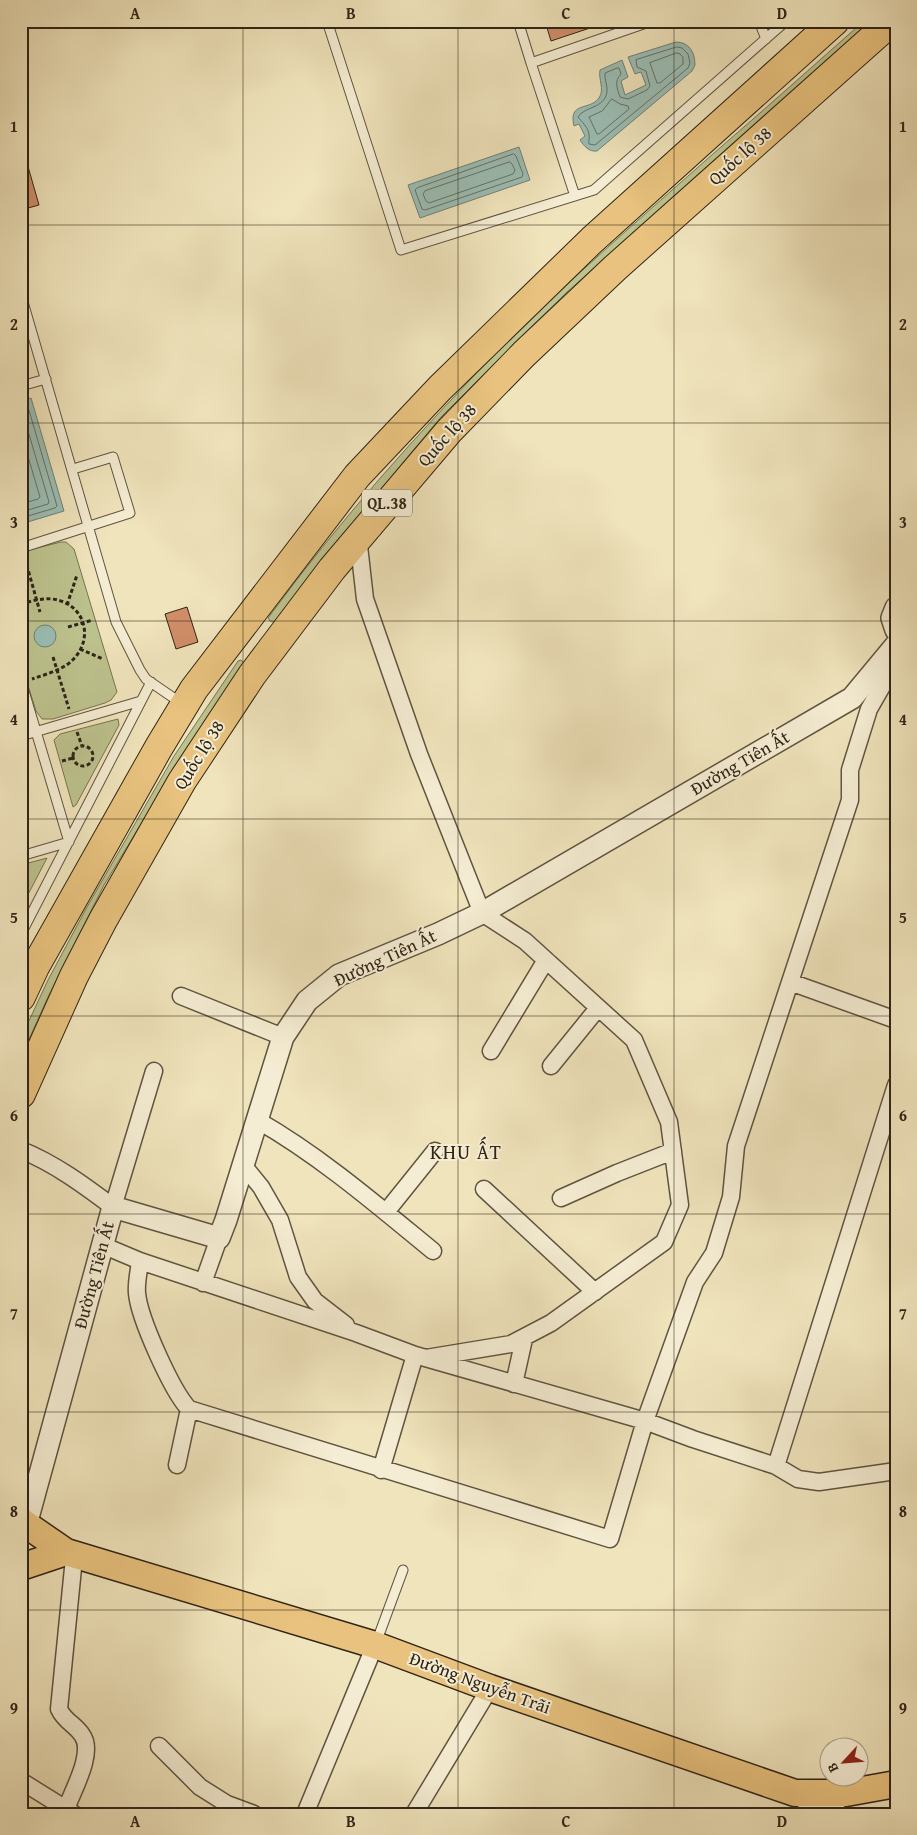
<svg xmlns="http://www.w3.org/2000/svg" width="917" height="1835" font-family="'Gentium Book Plus',serif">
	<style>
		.green { fill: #bdc38e; stroke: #767452 }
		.water { fill: #9bbeb5; stroke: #708076 }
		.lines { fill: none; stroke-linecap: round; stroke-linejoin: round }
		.shore { stroke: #657166; stroke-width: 1 }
		.building { fill: #d18e69; stroke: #2f2417 }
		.service-casing { stroke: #5f5440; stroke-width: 11 }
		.minor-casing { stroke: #5f5440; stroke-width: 19 }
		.tertiary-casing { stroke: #5f5440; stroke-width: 24 }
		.primary-casing { stroke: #2f2417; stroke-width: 29 }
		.trunk-casing { stroke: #2f2417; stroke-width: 30 }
		.path { stroke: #2f2417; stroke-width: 3; stroke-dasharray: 4 2.5; stroke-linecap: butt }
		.service { stroke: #f5edd3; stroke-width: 9 }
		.minor { stroke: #f5edd3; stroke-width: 16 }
		.tertiary { stroke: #f5edd3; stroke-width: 21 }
		.primary { stroke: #e8c27e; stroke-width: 26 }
		.trunk { stroke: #e8c27e; stroke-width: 28 }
		.grid { fill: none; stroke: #2f2417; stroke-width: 1; stroke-opacity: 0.55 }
		.labels { text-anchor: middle; stroke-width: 4; stroke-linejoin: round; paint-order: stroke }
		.shield { fill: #f5edd3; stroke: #6a604f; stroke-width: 1 }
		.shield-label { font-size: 16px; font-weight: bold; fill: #2f2417 }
		.street-label { font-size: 18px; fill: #2f2417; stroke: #f5edd3 }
		.quarter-label { font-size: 20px; letter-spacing: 1px; fill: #2f2417; stroke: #f5edd3 }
		.neatline { fill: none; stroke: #2f2417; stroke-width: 2 }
		.grid-label { font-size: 16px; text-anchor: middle; font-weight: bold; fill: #2f2417 }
	</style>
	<rect width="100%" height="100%" fill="#f0e4bc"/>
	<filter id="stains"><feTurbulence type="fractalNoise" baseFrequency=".004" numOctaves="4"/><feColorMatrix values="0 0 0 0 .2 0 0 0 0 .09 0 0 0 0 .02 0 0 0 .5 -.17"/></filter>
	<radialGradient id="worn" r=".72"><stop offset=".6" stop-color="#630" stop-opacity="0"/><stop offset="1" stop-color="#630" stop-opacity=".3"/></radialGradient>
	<!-- green -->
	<path class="green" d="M864,21H873L567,292L511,347L441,417L332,548L276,620L274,622L270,621L268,618C339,521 420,430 504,345C571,278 643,216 714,153C764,110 814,65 864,21Z
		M61,542H66L74,549L117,692L111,700L105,703L53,719H42L36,711L21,663V552Z
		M238,661L241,660L244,663L184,753L104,885L48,997L21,1057V1038L48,980L87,907L174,756Z
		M118,719L119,725L76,805L73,807L54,740L60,734Z
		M47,858L21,908V865Z"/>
	<!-- water -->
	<path class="water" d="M676,42C689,42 695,52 695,65L692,71L597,151C589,152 584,146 580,140L585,136L579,124L574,126C568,101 590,111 599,98C605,89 598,79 600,70L622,60L628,77L621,81L625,95L646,85L641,72L635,74L628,57Z
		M519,147L530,180L420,218L408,185Z
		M31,398L64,511L21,524V401Z
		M34 636a11 11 0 1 1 22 0a11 11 0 1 1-22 0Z"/>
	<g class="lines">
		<!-- shore -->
		<path class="shore" d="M677,47L682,48L688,54L690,63L688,68L595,145L589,144C588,141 590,138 589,135C589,128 581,121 578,117C585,106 604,109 607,92C608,86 604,79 605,73L617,68H619L621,74C614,81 617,88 620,97L628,99L647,90L650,86L646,71L637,67L636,60Z
			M677,53L680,54L683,57V64L660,83H657L650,63Z
			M612,99L620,104L628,106L629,109L599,134H597L589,117L602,111Z
			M514,154L516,156L523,174L522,177L425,210L422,209L415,190L417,188Z
			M510,162L512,164L515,170L513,174L429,203L426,201L423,194L425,191Z
			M21,406L28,407L57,506L55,508L21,518
			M21,412L23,414L49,502L48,504L21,512
			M21,433L40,497L38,499L21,504"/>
	</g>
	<!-- building -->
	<path class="building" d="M545,21H601L602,24L551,41Z
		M25,156L39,205L21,210V157Z
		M187,607L198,642L176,649L165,614Z"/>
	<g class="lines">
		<defs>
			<path id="service" d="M327,21L401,250L594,190L786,21
				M518,21L531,63
				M759,21L766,39
				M575,196L531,63L652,21
				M21,295L116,622L140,670L146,679L181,703
				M21,386L46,379
				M21,548L130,513L113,457L73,469
				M21,681L69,842L21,856
				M21,720L36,731
				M21,736L141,701
				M21,934L151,682
				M376,1643L403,1570"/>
			<path id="minor" d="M358,537L365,599L419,754L482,913L525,941L634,1040L669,1122L680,1205L664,1242L551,1323L511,1344L426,1358
				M790,982L896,1020
				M181,996L283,1037
				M491,1051L546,960
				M551,1066L598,1008
				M257,1120C320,1156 377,1205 433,1251
				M21,1150C54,1163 85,1186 113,1207L154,1071
				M243,1165L261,1187L280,1220L298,1277L315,1301L346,1325
				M484,1189L595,1292
				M561,1198L617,1173L673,1151
				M386,1212L435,1151
				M102,1245L140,1261L356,1333L415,1355L645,1421L693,1439L776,1466L798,1479L819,1482L896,1471
				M140,1261C139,1271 136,1283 137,1293C139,1318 172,1391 189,1409L610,1539L645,1421L695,1282L714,1253L731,1197L736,1146L850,800V770L869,709L896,662
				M203,1283L219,1238
				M514,1384L524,1339
				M177,1465L189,1409
				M776,1466L896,1085
				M381,1470L415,1355
				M159,1746L200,1787L227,1804L254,1814
				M21,1781L74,1814
				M66,1809C73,1790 95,1752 82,1735C75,1724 65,1722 59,1709L73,1568L77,1554
				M305,1814L375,1645
				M414,1814L490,1688"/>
			<path id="tertiary" d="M896,608L892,618L896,630
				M26,1525L113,1207L219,1238L226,1220L283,1037L307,1001L339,975L438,934L482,913L852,698L896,645
				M797,1794L837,1814"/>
			<path id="primary" d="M21,1521L66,1552L375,1645L490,1688L795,1793H846L896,1784
				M21,1567L66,1552"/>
			<path id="trunk" d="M21,997L35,967L159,747L194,689L357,476L440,388L592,240L835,21
				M21,1094L74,976L103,920L182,781L252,675L332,569L449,431L524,354L615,268L892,21"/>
		</defs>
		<!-- service casing -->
		<use href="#service" class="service-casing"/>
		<!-- minor casing -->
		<use href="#minor" class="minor-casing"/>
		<!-- tertiary casing -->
		<use href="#tertiary" class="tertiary-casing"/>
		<!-- primary casing -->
		<use href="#primary" class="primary-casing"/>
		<!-- trunk casing -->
		<use href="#trunk" class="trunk-casing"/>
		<!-- path -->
		<path class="path" d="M25,559L40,612
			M21,604C31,601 42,598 52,599C87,603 96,643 68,664C58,671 44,675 32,679
			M67,605L77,575
			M68,627L93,620
			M80,649L103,659
			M53,657L69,709
			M77,732L82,746
			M73 756a10 10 0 1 1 20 0a10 10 0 1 1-20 0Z
			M62,761L73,758"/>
		<!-- service -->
		<use href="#service" class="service"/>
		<!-- minor -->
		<use href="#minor" class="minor"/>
		<!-- tertiary -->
		<use href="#tertiary" class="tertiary"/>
		<!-- primary -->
		<use href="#primary" class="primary"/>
		<!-- trunk -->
		<use href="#trunk" class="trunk"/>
	</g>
	<!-- grid -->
	<path class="grid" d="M243,21V1814M458,21V1814M674,21V1814M21,225H896M21,423H896M21,621H896M21,819H896M21,1016H896M21,1214H896M21,1412H896M21,1610H896"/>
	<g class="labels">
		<!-- shield labels -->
		<rect class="shield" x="362" y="489.5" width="50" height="27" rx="4"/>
		<g class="shield-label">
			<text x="387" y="509">QL.38</text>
		</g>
		<!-- street labels -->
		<g class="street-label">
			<text transform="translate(740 156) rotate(-42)" y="6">Quốc lộ 38</text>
			<text transform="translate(447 435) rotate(-48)" y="6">Quốc lộ 38</text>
			<text transform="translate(199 755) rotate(-58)" y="6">Quốc lộ 38</text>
			<text transform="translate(740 763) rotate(-30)" y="6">Đường Tiên Ất</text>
			<text transform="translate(385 958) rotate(-25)" y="6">Đường Tiên Ất</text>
			<text transform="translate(94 1275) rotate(-75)" y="6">Đường Tiên Ất</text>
			<text transform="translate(480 1683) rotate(20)" y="6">Đường Nguyễn Trãi</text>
		</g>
		<!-- quarter labels -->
		<g class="quarter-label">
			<text x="466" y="1159">KHU ẤT</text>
		</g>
	</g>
	<!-- margin -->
	<rect width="917" height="1835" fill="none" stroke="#f0e4bc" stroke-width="55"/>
	<!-- north arrow -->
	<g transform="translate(844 1762) rotate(244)"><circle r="24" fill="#f5edd3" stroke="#a69d88"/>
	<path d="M0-4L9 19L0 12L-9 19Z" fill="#8f2418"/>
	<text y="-8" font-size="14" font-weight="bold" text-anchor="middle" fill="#2f2417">B</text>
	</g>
	<rect x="28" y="28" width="862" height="1780" class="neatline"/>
	<g class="grid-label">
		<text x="135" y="19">A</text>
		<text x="351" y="19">B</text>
		<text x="566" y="19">C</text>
		<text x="782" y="19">D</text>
		<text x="14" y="132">1</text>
		<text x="903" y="132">1</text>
		<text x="14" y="330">2</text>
		<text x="903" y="330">2</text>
		<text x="14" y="528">3</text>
		<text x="903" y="528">3</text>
		<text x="14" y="725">4</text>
		<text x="903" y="725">4</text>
		<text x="14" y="923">5</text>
		<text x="903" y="923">5</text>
		<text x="14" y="1121">6</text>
		<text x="903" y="1121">6</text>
		<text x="14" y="1319">7</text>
		<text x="903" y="1319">7</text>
		<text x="14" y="1517">8</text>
		<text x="903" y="1517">8</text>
		<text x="14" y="1714">9</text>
		<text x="903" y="1714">9</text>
		<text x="135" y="1827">A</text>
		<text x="351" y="1827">B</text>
		<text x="566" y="1827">C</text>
		<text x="782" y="1827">D</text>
	</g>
	<rect width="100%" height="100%" filter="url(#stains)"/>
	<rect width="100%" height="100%" fill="url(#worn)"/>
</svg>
